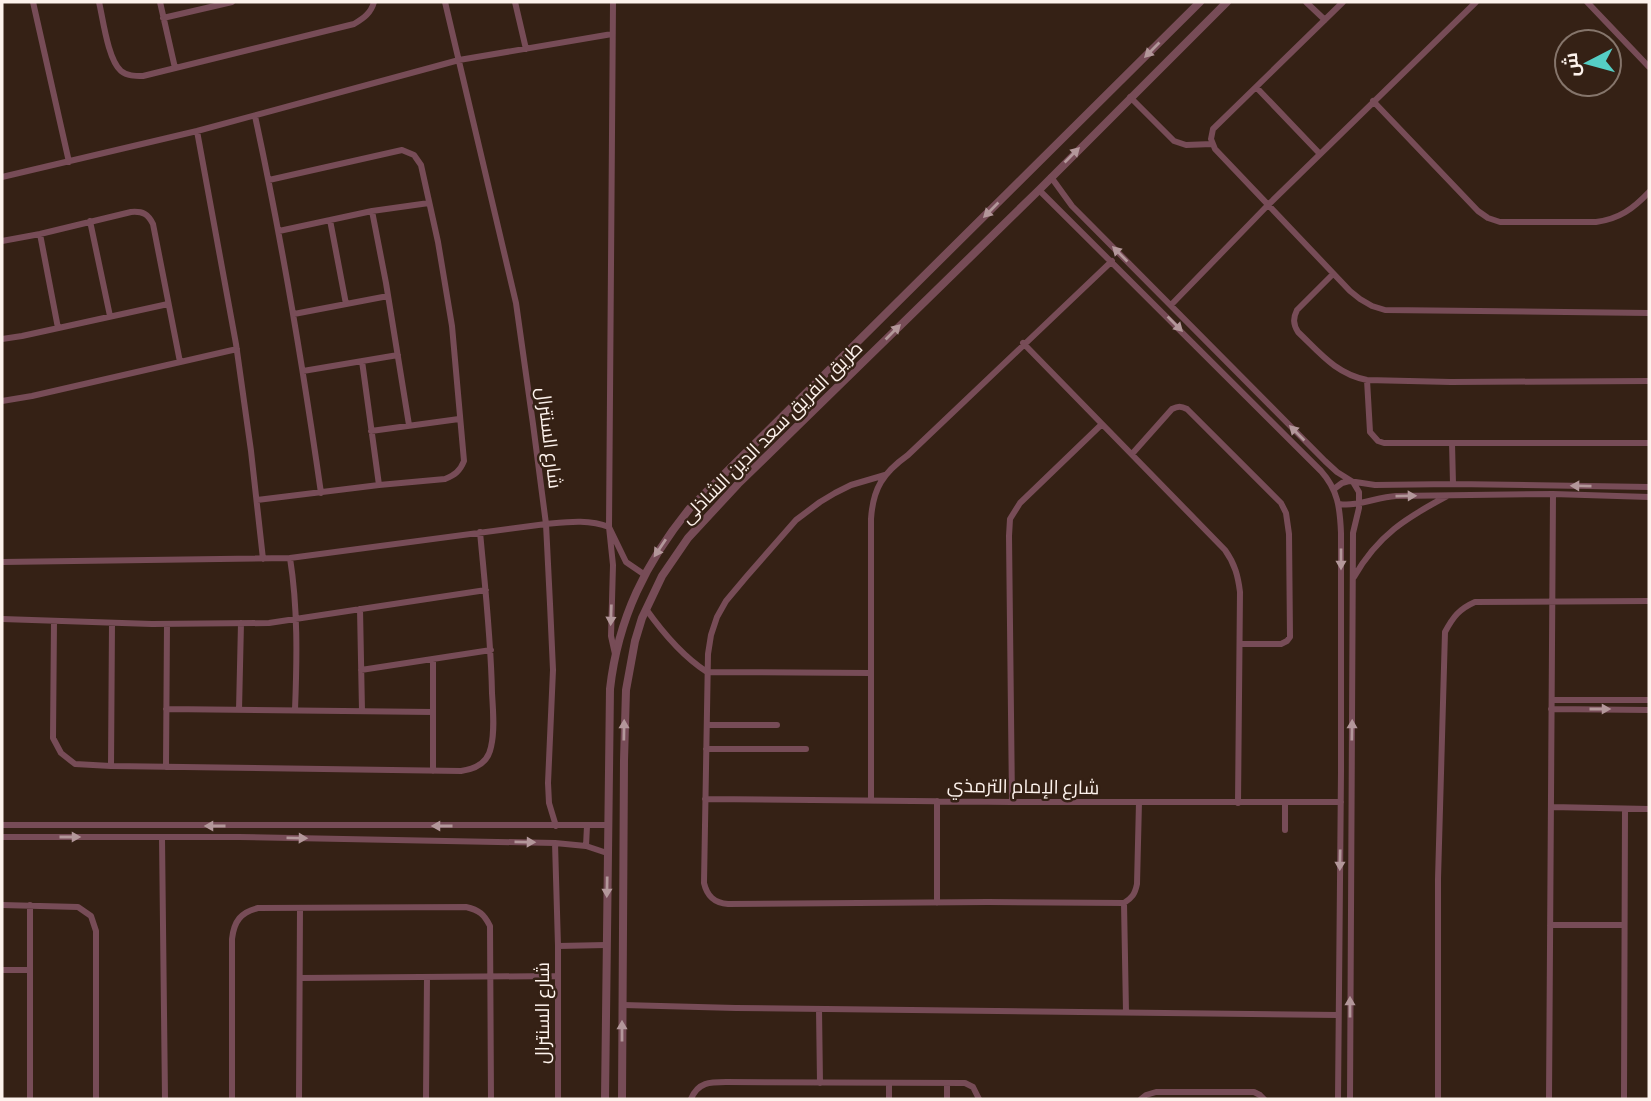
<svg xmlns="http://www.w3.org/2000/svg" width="1651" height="1101" font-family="'Source Sans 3',Cairo,sans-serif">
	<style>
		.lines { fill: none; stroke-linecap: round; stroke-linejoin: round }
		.minor { stroke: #774c57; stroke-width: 6 }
		.tertiary { stroke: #774c57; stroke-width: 8 }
		.oneway { fill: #b3979a }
		.labels { text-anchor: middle; stroke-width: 5; stroke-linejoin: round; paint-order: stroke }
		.street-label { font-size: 19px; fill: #fdf2ec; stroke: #352115 }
	</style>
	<rect width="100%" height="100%" fill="#352115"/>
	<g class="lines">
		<!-- minor -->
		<path class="minor" d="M33,2L69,162
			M99,2C103,19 108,60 121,71C127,76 135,76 143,76L354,24C364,18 371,13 374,2
			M160,2L175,68
			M445,2L516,303L533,424L546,524L550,604L553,670L548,783L549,803L556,826
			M515,2L526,49
			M613,2L609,527L613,565L611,636L615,654
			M1306,2L1325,20
			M1343,2L1213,129L1211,139L1215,149L1350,291L1360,299L1372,306L1385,310L1649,313
			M1587,2L1649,67
			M163,18L232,2
			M1256,87L1320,154
			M1130,97L1174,141L1186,145L1212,144
			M1373,101L1478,211L1488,218L1500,222H1596C1619,219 1633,209 1649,192
			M255,116C282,241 303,367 321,493
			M197,131L236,344L251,451L263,559
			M2,177L197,131L459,60L612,34
			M1051,177L1072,206L1325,461L1337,472L1353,482L1359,492V508L1353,533L1350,1099
			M1039,190L1321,471C1338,490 1340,508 1341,533V772L1338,1099
			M372,211L386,283L409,425
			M330,220L346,304
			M90,221L110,316
			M279,231L372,211L429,203
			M40,234L58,328
			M2,241L40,234L131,212C143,211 148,214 153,224L180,362
			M1333,274L1297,310C1293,318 1293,324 1298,332C1320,353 1336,374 1367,380L1451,382L1649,381
			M1171,305L1268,205L1476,2
			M294,314L388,296
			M2,339L22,336L168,304
			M1023,343L1225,550C1235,564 1238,576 1240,592L1238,803
			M362,361L379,485
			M303,371L398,355
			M1367,380L1370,432L1378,441L1384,443H1649
			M2,401L32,396L237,349
			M371,431L459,419
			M1452,443L1453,484
			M1132,454L1172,409C1178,406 1181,406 1187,409L1281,503L1286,513L1289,534L1290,637L1287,641L1281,644H1240
			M885,475L851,485L835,493L820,502L796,520L747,576L726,601L717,617L711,635L708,654L704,883C707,896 714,903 728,904L988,902L1124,903C1132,898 1135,894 1137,884L1139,802
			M1334,489L1342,483L1349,481L1375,485L1453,484L1649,487
			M257,500L379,485L445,479C455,475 460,471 464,461L452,326L438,242L421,165L414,155L402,150L269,180
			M1339,504C1357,507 1377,497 1396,496L1553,494L1649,497
			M290,558C298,608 297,659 295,710
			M2,562L290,558L546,524C567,522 589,519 609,527L626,562L645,575
			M1354,577C1378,535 1406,518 1447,496
			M360,609L362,711
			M646,609C663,633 682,656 707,672L870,673
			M2,619L152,624L269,623L486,590
			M54,621L53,738L61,753L75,764L111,766L461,771C476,769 488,763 491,747C495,730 493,710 492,693C491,639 485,586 480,532
			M433,659V771
			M361,670L491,650
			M1552,700H1649
			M166,709L433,712
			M1551,709L1649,710
			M239,710L241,623
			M707,725H777
			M706,749H806
			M111,766L112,623
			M166,767L167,624
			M705,799L1012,802H1341
			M871,800V519C873,488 883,473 908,455L1112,261
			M937,801V903
			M1012,802L1009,536L1010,519L1020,503L1102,424
			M1285,803V830
			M1551,807L1649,809
			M2,825H608
			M2,837H239L555,843L586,846L607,853
			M162,838L165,1099
			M555,843L558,946V1099
			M586,846L587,826
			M1124,903L1126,1012
			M2,905L78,907L91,916L96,931V1099
			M1550,925H1624
			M558,946L606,945
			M2,970H30
			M300,978L558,976
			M623,1005L736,1008L1338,1015
			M819,1009L820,1083
			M889,1083V1099
			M30,1099V905
			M232,1099V939C234,921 241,912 258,908L466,907C479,910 484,914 490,926L491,1099
			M299,1099L300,908
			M426,1099L427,977
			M691,1099C698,1082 710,1082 726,1082L965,1083L973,1087L979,1099
			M947,1099V1083
			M1141,1099L1146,1095L1156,1092H1254L1260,1095L1264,1099
			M1438,1099V879L1445,632C1453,617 1459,609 1475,602L1649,601
			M1549,1099L1553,494
			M1624,1099L1625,809"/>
		<!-- tertiary -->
		<path class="tertiary" d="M605,1099L610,689C618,618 646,562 690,508L1200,2
			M622,1099L624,760L626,690L635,641L642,618L662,576L688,538L738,484L1039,190L1227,2"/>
	</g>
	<!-- one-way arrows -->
	<defs><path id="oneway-solid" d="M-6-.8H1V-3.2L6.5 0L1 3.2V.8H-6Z" transform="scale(1.75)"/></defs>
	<g class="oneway">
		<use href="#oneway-solid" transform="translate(1152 50) rotate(135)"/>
		<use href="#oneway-solid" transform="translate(1072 155) rotate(-45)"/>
		<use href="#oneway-solid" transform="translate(991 210) rotate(135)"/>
		<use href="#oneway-solid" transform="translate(1120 254) rotate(-135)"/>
		<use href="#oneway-solid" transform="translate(1175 324) rotate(45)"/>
		<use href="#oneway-solid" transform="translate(893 332) rotate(-45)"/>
		<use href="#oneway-solid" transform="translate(1297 433) rotate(-135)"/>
		<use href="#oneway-solid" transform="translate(1581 486) rotate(-179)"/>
		<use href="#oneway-solid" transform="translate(1406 496) rotate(-1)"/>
		<use href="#oneway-solid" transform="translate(660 548) rotate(124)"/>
		<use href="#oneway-solid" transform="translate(1341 559) rotate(90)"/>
		<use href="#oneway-solid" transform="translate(611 615) rotate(92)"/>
		<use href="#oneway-solid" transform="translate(1600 709)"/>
		<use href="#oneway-solid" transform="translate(624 730) rotate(-89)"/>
		<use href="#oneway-solid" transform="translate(1352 730) rotate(-89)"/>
		<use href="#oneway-solid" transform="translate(215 826) rotate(-180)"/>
		<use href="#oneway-solid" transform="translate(442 826) rotate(-180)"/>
		<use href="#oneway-solid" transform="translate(70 837)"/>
		<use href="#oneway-solid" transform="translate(297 838) rotate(1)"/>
		<use href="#oneway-solid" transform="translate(525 842) rotate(1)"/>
		<use href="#oneway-solid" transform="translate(1340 860) rotate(91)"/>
		<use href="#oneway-solid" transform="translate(607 887) rotate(91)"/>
		<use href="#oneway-solid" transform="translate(1350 1007) rotate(-90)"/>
		<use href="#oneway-solid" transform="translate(622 1031) rotate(-90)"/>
	</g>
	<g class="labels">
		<!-- street labels -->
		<g class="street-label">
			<text transform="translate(771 432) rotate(-45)" y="7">طريق الفريق سعد الدين الشاذلى</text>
			<text transform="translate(550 438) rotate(83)" y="7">شارع السنترال</text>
			<text transform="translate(1023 786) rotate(1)" y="7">شارع الإمام الترمذي</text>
			<text transform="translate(542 1013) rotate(-90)" y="7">شارع السنترال</text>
		</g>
	</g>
	<!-- border -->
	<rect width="1651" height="1101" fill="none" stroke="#fdf2ec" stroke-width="7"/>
	<!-- north arrow -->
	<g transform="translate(1588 63) rotate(264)"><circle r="33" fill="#352115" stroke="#85756b" stroke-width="2"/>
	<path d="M0-5L12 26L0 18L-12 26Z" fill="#55cec5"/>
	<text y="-10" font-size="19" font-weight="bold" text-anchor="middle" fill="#fdf2ec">ش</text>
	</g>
</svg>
